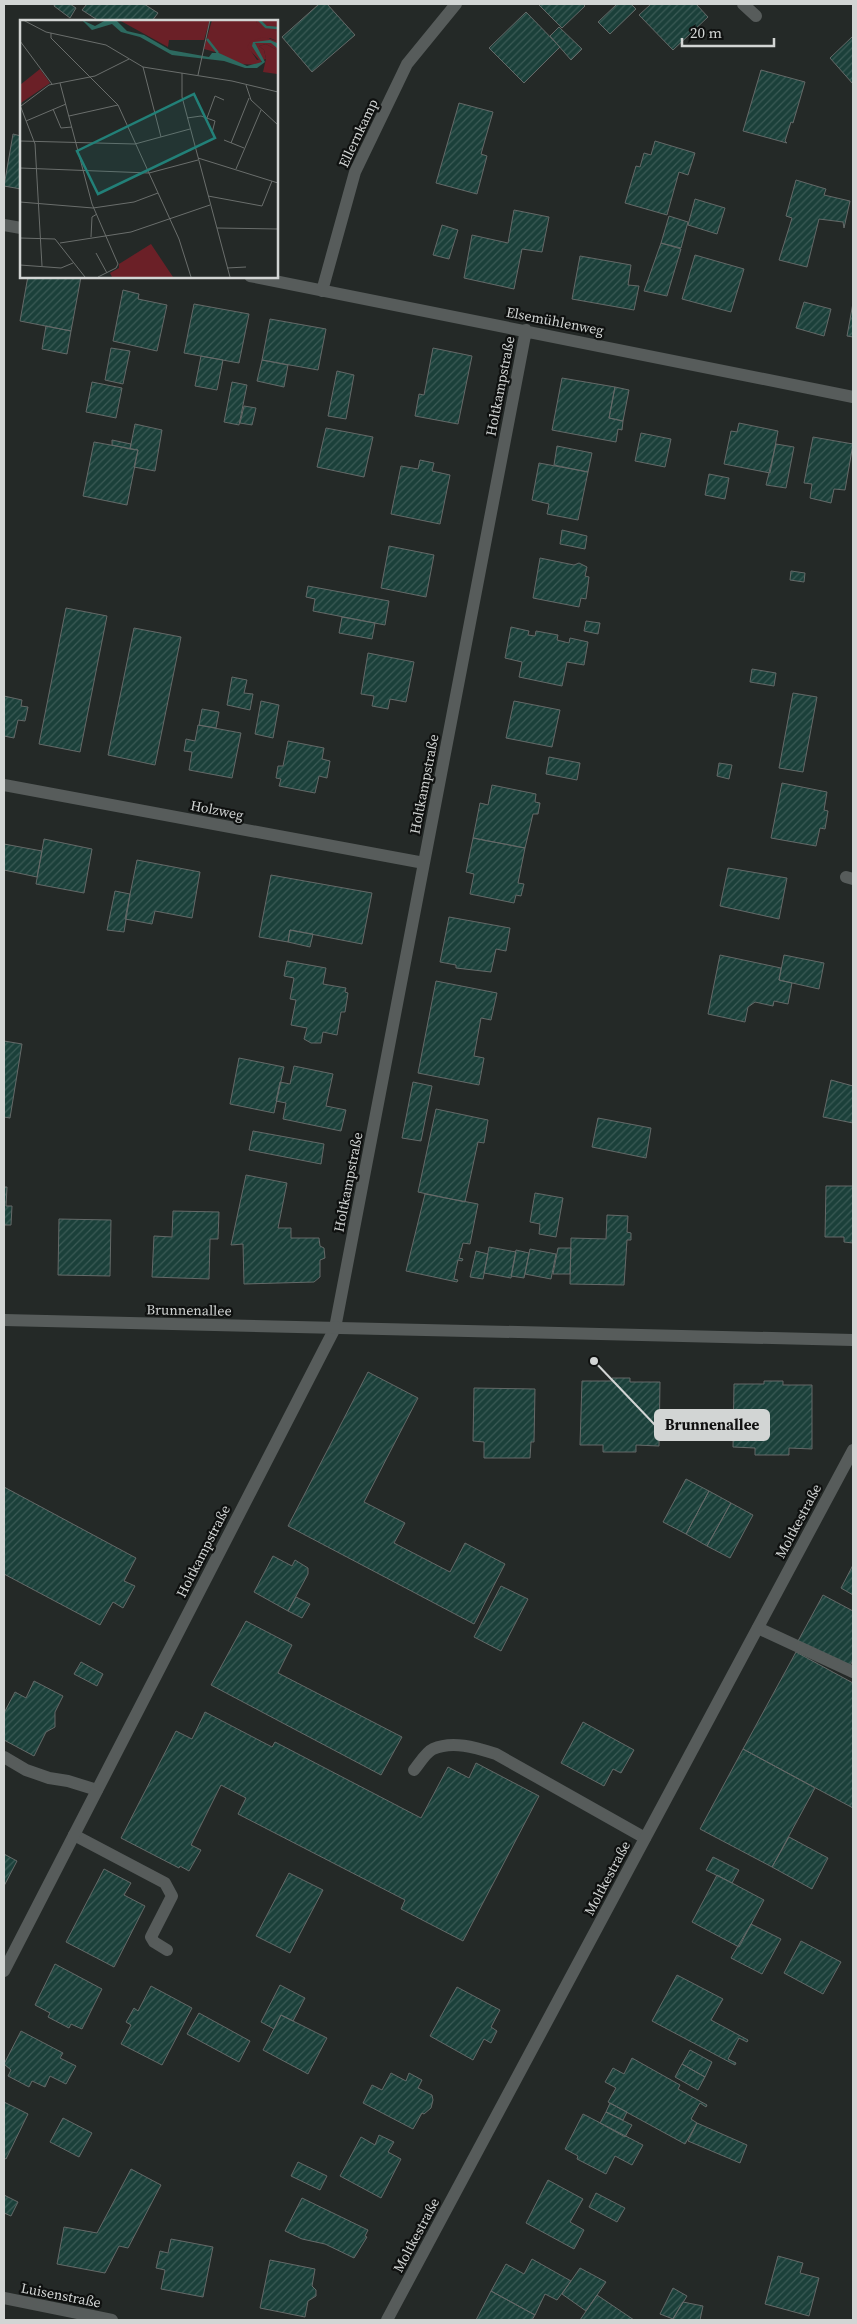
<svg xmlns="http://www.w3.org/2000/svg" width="857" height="2324" font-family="'Source Serif 4',serif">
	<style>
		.building { fill: url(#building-hatch); stroke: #646968 }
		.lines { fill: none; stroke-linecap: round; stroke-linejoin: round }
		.lane { stroke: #575c5b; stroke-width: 12 }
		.street { stroke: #575c5b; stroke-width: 12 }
		.secondary { stroke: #575c5b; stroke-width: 12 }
		.labels { text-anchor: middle; stroke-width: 4.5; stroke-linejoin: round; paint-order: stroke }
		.street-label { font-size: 14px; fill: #d2d5d4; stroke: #0f1110 }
		.inset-river { fill: none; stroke: #2d6a60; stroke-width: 2.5 }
		.inset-road { fill: none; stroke: #6a6e6c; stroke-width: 1 }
		.view { fill: #228078; fill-opacity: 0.15; stroke: #228078; stroke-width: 2.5 }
		.inset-edge { fill: none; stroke: #d2d5d4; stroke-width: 2.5 }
		.leader { fill: none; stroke: #d2d5d4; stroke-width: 2 }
		.callout-dot { fill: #d2d5d4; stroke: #0f1110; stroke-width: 2 }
		.callout { fill: #d2d5d4; stroke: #d2d5d4; stroke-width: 2 }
		.callout-label { font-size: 15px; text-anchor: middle; font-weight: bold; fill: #111 }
	</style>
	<defs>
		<pattern id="building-hatch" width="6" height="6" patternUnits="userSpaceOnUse" patternTransform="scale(1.25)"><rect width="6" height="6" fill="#1b403a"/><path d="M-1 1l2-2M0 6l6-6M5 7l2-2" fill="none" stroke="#3b5b56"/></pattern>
	</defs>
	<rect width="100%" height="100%" fill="#242927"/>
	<!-- building -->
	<path class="building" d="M55,4H70L76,8L70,18L54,6Z
		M87,4H144L158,13L152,21H99L82,10Z
		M319,4H327L355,35L312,72L282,37Z
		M538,4H583L585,6L562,28Z
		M617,4H631L636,9L610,34L598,22Z
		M651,4H696L708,17L673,50L639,15Z
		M526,12L560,47L524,83L489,48Z
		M559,27L582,49L571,60L550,36Z
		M853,36V84L830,58Z
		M761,70L805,82L793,123L791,122L785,141L787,143L743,131Z
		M459,103L493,112L481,154L487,156L477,194L436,183Z
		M13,134L21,136V189L4,186Z
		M655,141L695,153L688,175L679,172L667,215L625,203L636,166L640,167L644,153L651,155Z
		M796,180L826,189L824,195L850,201L844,228L843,222L819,219L807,267L779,260L792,218L786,216Z
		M695,199L725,208L717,234L688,225Z
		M514,210L549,217L542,252L522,249L514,289L464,278L472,235L508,243Z
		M669,216L688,222L681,248L661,243Z
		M442,225L458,230L449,259L433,255Z
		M661,243L681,249L667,296L644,291Z
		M695,255L744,269L731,312L682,299Z
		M580,256L631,265L628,285L639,286L634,310L572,299Z
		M28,276L81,277L71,331L20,321Z
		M123,290L139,294L138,299L167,305L157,351L113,341Z
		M804,302L831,309L824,336L796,328Z
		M853,303V337L847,336Z
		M194,304L249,314L239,363L184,353Z
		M270,319L326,329L318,370L262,360Z
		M46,326L71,331L67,354L42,349Z
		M111,348L130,351L123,384L105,380Z
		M433,348L472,356L458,424L415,416L419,394L424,395Z
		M201,356L223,360L217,390L195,386Z
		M262,360L288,365L284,387L257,381Z
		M337,371L354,375L346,419L328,416Z
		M562,378L615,387L609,418L623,421L622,430L618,429L616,442L552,430Z
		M92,382L122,388L116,418L86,412Z
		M232,382L247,385L239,425L224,422Z
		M615,387L629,390L623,421L609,418Z
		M244,406L256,408L252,425L240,423Z
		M739,423L778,431L770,473L724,464L731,431L737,432Z
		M135,424L162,430L155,471L134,467L138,450L130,449Z
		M326,428L373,437L364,477L317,467Z
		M641,433L671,439L665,467L635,461Z
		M813,437L853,444L845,490L834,489L831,503L810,498L812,484L804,483Z
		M112,440L131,444L130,449L112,445Z
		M94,442L138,450L127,505L83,496Z
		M776,444L794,447L786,488L766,485Z
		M557,446L592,453L588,472L554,465Z
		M420,460L434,463L432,471L450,475L440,524L391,514L401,466L418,469Z
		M539,463L588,472L578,520L547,514L549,504L532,500Z
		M709,474L729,478L725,499L705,495Z
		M562,530L587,536L585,549L560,544Z
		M389,546L434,555L426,597L381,588Z
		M540,558L574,565L579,563L587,567L585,576L589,577L586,599L581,598L579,607L533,598Z
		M791,571L805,573L804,582L790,580Z
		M308,586L389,601L385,625L313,611L315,599L306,597Z
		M66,608L107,616L80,752L39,744Z
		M342,617L375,623L372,639L339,633Z
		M586,621L600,623L598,634L584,631Z
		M511,627L529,631L528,635L535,636L536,631L558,635L557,640L569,643L570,638L588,642L584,665L567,662L562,686L519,677L522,662L505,658Z
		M134,628L181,637L155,765L108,755Z
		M368,653L414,662L406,702L390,699L388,709L372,706L374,696L361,694Z
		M752,669L776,673L774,686L750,682Z
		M232,677L247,680L244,693L253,694L250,710L227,705Z
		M793,693L817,697L803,772L779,768Z
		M4,696L22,700L21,706L28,707L25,721L18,720L14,738L4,736Z
		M261,701L279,705L273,738L255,734Z
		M514,701L560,710L552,747L506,738Z
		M202,709L219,712L216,728L199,725Z
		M198,725L241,733L232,778L189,770L192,752L184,751L186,739L195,741Z
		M288,741L324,748L322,759L330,761L327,778L319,776L315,793L279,786L281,779L276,778L278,766H283Z
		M549,757L580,763L577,780L546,774Z
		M719,763L732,765L729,779L717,776Z
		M782,783L827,792L824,810L828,811L825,829L820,828L816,846L771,838Z
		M492,785L536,794L535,802L540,803L538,814H533L525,848L473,838L480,803L488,805Z
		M473,838L525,848L518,883L524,884L521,896L516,895L514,903L470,894L474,874L466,872Z
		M44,839L92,849L84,893L36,884Z
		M4,844L42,851L37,877L4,870Z
		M137,860L200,872L192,918L155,911L152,924L125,919Z
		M728,868L787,878L779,919L720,906Z
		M271,875L372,893L362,944L290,930L288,942L259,937Z
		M115,891L130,894L124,932L107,930Z
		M449,917L510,928L506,951L496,949L491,972L456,968V965L440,962Z
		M290,930L313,934L310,947L288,942Z
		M720,955L781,968L779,980L792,983L788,1004L774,1001L773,1006L755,1002L748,1007L745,1022L708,1014Z
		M784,955L824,963L819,989L779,980Z
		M287,961L326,968L323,984L346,988L345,992L348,993L345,1012H341L337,1035L323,1032L321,1043H311L304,1039L307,1028L291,1025L296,1000L290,999L294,978L284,976Z
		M436,981L497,993L491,1020L481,1018L474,1056L484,1058L479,1085L418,1073Z
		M4,1041L22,1044L10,1118L4,1117Z
		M239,1058L284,1067L274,1113L230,1104Z
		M294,1066L333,1074L326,1106L346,1110L341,1131L283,1119L286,1103L276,1101L280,1082L290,1084Z
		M831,1080L853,1086V1123L823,1117Z
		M413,1082L432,1086L421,1141L402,1138Z
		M436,1109L488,1120L484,1143L478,1142L465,1202L418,1192Z
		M598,1118L651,1128L646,1158L592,1147Z
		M253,1131L324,1144L321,1164L249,1150Z
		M246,1175L287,1183L278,1228H291V1238H319L320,1246L324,1248L325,1258L320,1260V1277L314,1282L244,1284L243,1244L231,1245Z
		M826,1186H853V1243L844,1242V1237H825Z
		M4,1187H7L6,1206H12L11,1225H4Z
		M535,1193L563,1198L556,1237L539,1234L540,1224L530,1222Z
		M425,1194L478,1204L470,1244L463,1243L459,1258L463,1259L462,1261L458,1260L454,1279L458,1280L457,1282L406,1271Z
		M173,1211L219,1212L218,1239H210L209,1279L152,1277L154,1236L172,1237Z
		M607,1215L628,1216L627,1232L631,1233V1240H627L624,1285L570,1284L571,1238L606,1239Z
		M59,1219L111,1220L110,1276L58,1275Z
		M489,1247L516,1252L511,1278L484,1273Z
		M558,1248H571L570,1274H553Z
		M530,1249L556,1254L551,1279L525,1274Z
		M516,1250L529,1253L524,1278L511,1276Z
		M476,1251L488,1254L483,1279L470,1277Z
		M368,1372L418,1398L364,1502L405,1523L394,1543L450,1572L465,1543L505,1564L474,1624L288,1526Z
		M612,1378H630V1382H660L659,1446L636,1445V1452H603V1445H580L582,1381H612Z
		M764,1381H783V1385H812V1449L789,1448V1455H755V1448L733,1447L734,1384H764Z
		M474,1388L535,1389L534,1442H531L530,1458H484V1442L473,1441Z
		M686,1479L709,1491L686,1534L663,1522Z
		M4,1487L136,1558L124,1581L135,1586L123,1608L113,1602L100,1625L4,1574Z
		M709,1491L731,1503L707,1546L686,1534Z
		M731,1503L753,1515L730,1558L707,1546Z
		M273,1556L292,1566L295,1560L308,1568V1574L288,1611L254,1592Z
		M853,1565V1595L841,1588Z
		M501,1586L528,1599L501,1651L474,1637Z
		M823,1595L853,1611V1660L849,1668L798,1641Z
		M296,1597L310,1604L302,1618L288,1611Z
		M246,1621L292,1645L278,1673L402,1737L381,1775L211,1685Z
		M796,1652L853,1683V1808L743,1749Z
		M81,1662L103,1674L97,1686L74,1674Z
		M34,1681L63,1696L55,1712V1727L46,1732L34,1756L4,1740V1713L15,1692L26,1698Z
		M205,1712L272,1747L275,1742L421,1818L448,1767L469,1778L476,1763L539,1796L463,1941L401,1909L405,1900L238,1814L246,1798L221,1785L191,1845L201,1850L189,1871L180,1866L179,1868L121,1838L176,1731L192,1739Z
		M583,1722L634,1750L621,1773L613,1769L604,1786L561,1763Z
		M743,1749L815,1788L772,1867L700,1829Z
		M789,1837L828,1858L812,1889L772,1867Z
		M4,1854L17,1861L4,1886Z
		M713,1857L739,1870L732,1883L706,1870Z
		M104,1869L131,1883L124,1895L145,1906L114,1967L66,1942Z
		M289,1873L323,1890L290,1953L256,1936Z
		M717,1875L764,1900L739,1947L692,1922Z
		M751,1924L781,1939L762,1974L731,1958Z
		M801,1941L841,1962L823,1994L784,1973Z
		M55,1964L102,1989L82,2029L71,2024L69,2028L48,2017L50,2013L35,2005Z
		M677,1975L723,1999L711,2020L748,2040L747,2042L739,2038L728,2059L736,2063L735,2065L652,2021Z
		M280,1985L305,1998L293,2021L281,2015L274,2029L261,2022Z
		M151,1986L192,2008L162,2065L121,2044L131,2025L126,2022L134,2008L138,2011Z
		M457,1987L500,2010L491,2027L497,2031L491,2043L484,2039L473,2060L430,2036Z
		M199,2013L250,2041L239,2062L187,2034Z
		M281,2015L327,2038L308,2074L263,2050Z
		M21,2031L63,2053L60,2058L76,2066L66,2084L50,2076L45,2087L32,2081L29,2087L8,2076L11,2070L4,2064Z
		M690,2050L712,2062L705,2077L682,2064Z
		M632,2058L680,2085L678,2089L707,2105L706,2107L700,2103L691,2119L697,2123L685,2144L608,2102L616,2088L605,2082L613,2068L624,2074Z
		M682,2064L705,2077L698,2090L675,2077Z
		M391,2073L406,2081L409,2073L422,2080L418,2088L432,2095L433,2100L431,2108L424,2114L422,2113L413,2129L363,2103L372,2085L382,2090Z
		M4,2102L28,2114L6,2159L4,2158Z
		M610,2103L627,2112L623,2120L606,2112Z
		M606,2112L632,2125L625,2137L600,2123Z
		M583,2114L643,2145L632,2165L615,2156L606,2174L577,2159L578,2156L565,2149Z
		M63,2118L92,2133L79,2157L50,2142Z
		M697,2123L747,2145L740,2163L688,2141Z
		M379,2135L394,2142L388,2152L401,2159L381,2198L340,2176L361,2137L375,2145Z
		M298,2162L327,2176L320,2190L291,2176Z
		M131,2169L161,2185L128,2248L119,2246L105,2273L57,2264L64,2227L97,2233Z
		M548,2180L583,2199L570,2222L584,2230L574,2249L526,2223Z
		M596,2193L625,2208L617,2222L589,2207Z
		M4,2195L18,2202L11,2216L4,2213Z
		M302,2198L368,2230L365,2236L367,2237L354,2258L325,2244L302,2239L285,2231Z
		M171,2239L213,2247L203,2297L161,2289L165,2270L156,2268L160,2251L168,2253Z
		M778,2256L803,2263L800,2273L819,2278L809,2316L765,2304Z
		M532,2259L571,2281L557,2300L545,2294L535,2315L491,2291L506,2264L524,2274Z
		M270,2260L315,2269L312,2286L316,2290V2296L308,2301L305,2317L260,2308Z
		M580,2268L606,2282L586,2311L562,2294Z
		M673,2288L687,2296L673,2319L660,2314Z
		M491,2291L535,2315L532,2320H476Z
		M597,2295L634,2320H580Z
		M683,2302L703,2306L700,2320H672Z"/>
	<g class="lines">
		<!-- lane -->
		<path class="lane" d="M846,877L853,879
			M758,1628L853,1672
			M4,1757L26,1770L49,1778L68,1781L97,1790
			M414,1770C419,1764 426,1752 433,1749C453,1740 477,1748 496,1754L645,1838
			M74,1835L165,1883L172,1896L151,1937L154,1942L167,1950"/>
		<!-- street -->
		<path class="street" d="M743,4L756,16
			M4,225L21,228
			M250,276L853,397
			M322,291L355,172L407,64L456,4
			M4,785L424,863
			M4,1971L335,1328L526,330
			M4,2298L112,2320
			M387,2320L853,1450"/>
		<!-- secondary -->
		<path class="secondary" d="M4,1320L853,1340"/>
	</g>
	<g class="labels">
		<!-- street labels -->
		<g class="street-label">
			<text transform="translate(358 133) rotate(-65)" y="5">Ellernkamp</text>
			<text transform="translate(555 321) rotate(11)" y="5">Elsemühlenweg</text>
			<text transform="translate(500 386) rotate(-79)" y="5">Holtkampstraße</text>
			<text transform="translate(424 784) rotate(-79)" y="5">Holtkampstraße</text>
			<text transform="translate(217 810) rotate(11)" y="5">Holzweg</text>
			<text transform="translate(348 1182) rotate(-79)" y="5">Holtkampstraße</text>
			<text transform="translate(189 1310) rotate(1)" y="5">Brunnenallee</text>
			<text transform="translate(798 1521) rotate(-62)" y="5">Moltkestraße</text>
			<text transform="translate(203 1551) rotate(-63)" y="5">Holtkampstraße</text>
			<text transform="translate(607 1878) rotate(-62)" y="5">Moltkestraße</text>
			<text transform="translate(416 2235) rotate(-62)" y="5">Moltkestraße</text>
			<text transform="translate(61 2295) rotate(11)" y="5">Luisenstraße</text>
		</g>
	</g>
	<!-- overview -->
	<g transform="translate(20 20)">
		<rect width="258" height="258" fill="#242927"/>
		<path d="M99,0H190L184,20H149L148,27ZM192,0H236L237,3L257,11V21L250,18L231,31L237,40L242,39L240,45L218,44L199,33L184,29ZM246,24L257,30V54L243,52L246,39L244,30L239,26Z" fill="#6b2027"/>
		<path d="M236,0L257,1V11L238,6ZM244,17L257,21V30L246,24L239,26L244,30L246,39L240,41L227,27L231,21Z" fill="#6b2027"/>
		<path d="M131,224L153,257H92L90,253L99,248V244Z" fill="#6b2027"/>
		<path d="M20,49L30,63L1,83L0,65Z" fill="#6b2027"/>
		<path d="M62,0L75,6L86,0H96L107,11L124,15L150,30L189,37L192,33H199L227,46L242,42L232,26L233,22L250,20L257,23V28L251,23H235L245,42L237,48H225L204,41L152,35L120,17L101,12L92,4L72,10Z" fill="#2d6a60"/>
		<path class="inset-river" d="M239,0L246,7L258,8M187,19L198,33"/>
		<path class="inset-road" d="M3,0L26,12L86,25L123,47L212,61L258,72M31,13V18L98,85L159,219L171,257M0,21L32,64M123,47L141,117M162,53V77L210,257M178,55L190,0M40,63L72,184L98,244L96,248L78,257M226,65L231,80L258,105M0,85L15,124L22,246M1,86L29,65L75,56L109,39M33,89L41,108L52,107M49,96L98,85M167,98L181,96L195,101L192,113M187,98L195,76L204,80M6,101L46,84M204,120L224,128M0,121L115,124L170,109M211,123L229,78M178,138L258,163M0,148L129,153L178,140M216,149L241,90M188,176L242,186L252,161M0,182L73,188L114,182L138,173M197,208L258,209M71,217L72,197L77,194M0,218L35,219L65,257M40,223L111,212L190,185M76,233L87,253M0,245L41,248L53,243M207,248L226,247"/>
		<path class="view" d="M174,74L195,118L78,174L57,131Z"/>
		<rect width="258" height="258" class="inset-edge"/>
	</g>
	<!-- callouts -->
	<path class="leader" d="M594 1361L655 1425"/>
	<circle class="callout-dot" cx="594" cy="1361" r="5"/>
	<rect class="callout" x="655" y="1410" width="114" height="30" rx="5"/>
	<g class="callout-label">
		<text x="712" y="1430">Brunnenallee</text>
	</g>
	<!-- border -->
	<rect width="857" height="2324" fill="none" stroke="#d2d5d4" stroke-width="10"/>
	<!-- scale -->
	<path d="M682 38v8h92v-8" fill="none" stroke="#d2d5d4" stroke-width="2.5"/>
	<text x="690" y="38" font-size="15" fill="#d2d5d4" stroke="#0f1110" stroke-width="4" paint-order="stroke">20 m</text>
</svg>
